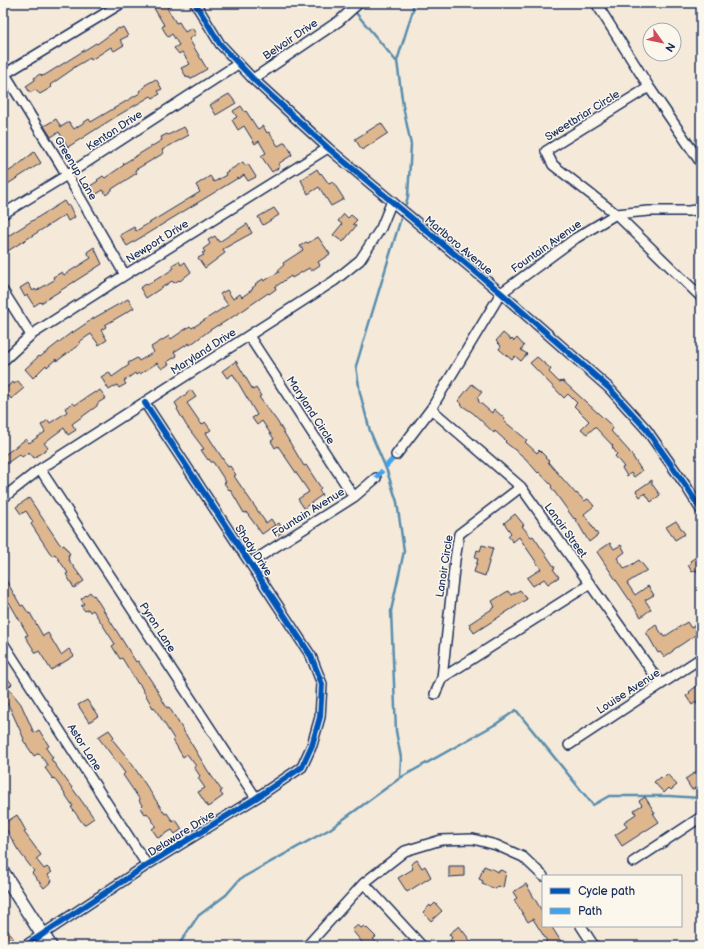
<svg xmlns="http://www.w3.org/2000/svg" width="704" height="949" font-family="'Balsamiq Sans',sans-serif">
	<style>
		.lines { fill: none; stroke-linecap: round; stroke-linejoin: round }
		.stream { stroke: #598dae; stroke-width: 2.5 }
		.building { fill: #deb78f; stroke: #1b2f5e }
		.street-casing { stroke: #1b2f5e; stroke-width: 12 }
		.secondary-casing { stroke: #1b2f5e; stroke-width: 16 }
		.street { stroke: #fbf7ec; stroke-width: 9 }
		.secondary { stroke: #fbf7ec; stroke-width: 13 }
		.quiet { stroke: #3da3ed; stroke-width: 5; stroke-dasharray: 10 5; stroke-linecap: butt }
		.cycleway-casing { stroke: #fbf7ec; stroke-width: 8 }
		.cycleway { stroke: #0057b8; stroke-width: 6 }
		.labels { text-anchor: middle; stroke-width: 3; stroke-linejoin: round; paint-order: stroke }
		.street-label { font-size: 11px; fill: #1b2f5e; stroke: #fbf7ec }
	</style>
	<rect width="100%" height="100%" fill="#f5ead9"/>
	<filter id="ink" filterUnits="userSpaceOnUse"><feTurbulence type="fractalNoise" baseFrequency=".025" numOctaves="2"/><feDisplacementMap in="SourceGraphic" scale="8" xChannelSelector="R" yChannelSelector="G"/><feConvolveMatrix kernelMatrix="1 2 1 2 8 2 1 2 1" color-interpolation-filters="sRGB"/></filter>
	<g filter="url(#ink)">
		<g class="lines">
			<!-- stream -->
			<path class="stream" d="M356,13L396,61
				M406,204L408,196L411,145L403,106L397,61L413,10V3
				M400,778L401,758L396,731L391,611L404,551L397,502L387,471L370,431L360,393L356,366L401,218
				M178,946L198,916L226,895L240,879L330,829L400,778L496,724L516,710L593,805L609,796H669L701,798"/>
		</g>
		<!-- building -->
		<path class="building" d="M156,3H175L167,8L176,23L179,22L185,32L192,28L196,34L189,39L207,69L190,79L189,77L187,78L181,68L190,64L182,52L179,54L174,48L179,45L172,34L168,37L162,27L164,25L152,5Z
			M123,27L128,36L120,40L124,45L114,51L111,47L91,60L90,58L73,68V69L50,85L52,87L40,94L35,90L30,93L26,86L35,80L34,78L40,74L42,76L45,75L96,43L97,44L119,28V29Z
			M156,79L162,89L158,91L160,94L153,98L151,96L117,116L68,147L59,132L51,137L44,126L56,119L61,127L69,122L74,129L89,119L91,122L140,93L139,91L145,87V85Z
			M229,94L236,103L216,115L210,105Z
			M241,106L245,112L246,111L257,128L258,129L263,126L267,133L269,132L278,146L285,142L290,150L292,155L278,164L280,167L272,172L261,156L266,153L259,141L255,144L244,126L238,130L232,120L237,117L233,111Z
			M381,123L388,133L362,150L355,139Z
			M184,127L189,135L162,150L164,153L135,170L137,173L112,189V190L106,195L103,190L92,197L87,188L98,181L97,180L103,176L105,178L124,165L123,164L162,140L161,137L167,134L168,135Z
			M34,152L41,163L3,187V175L17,166Z
			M243,162L245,166L248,164L256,177L248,181L244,175L239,179L238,178L127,246L120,235L134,227L136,231L200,192L196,185L210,176L214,182L226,175L225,173Z
			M317,169L320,174L321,173L329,184L333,182L344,199L331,206L319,187L308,194L301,180Z
			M64,201L67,206L69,205L75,217L68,221L65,215L3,254V239Z
			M274,208L279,215L263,225L258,217Z
			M344,214L348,218L351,215L357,220L353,224L356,226L343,242L333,235L342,224L338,221Z
			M247,224L252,233L223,249L225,253L205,268L198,258L204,255L202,253L205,252L203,249L210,244L208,240L215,236L219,242Z
			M318,237L330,254L318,262L320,265L311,271L309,268L292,278L291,276L275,287L276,289L269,294L268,293L242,311L218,326V325L210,330L190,345L189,343L185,346V345L174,352L177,356L167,362L169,364L162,369L157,363L140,374L139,373L136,375L135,373L124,381L126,384L119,388L117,385L109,390L101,377L109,372L112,377L129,365L128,363L137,358L139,361L154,352L151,347L169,336L171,339L190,326L192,328L228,305L220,294L227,290L233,299L240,294L242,297L253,289L252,288L256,285L255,284L263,279L264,281L279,272L278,270L284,265L283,263L303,250L300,246L306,242L308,243Z
			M94,247L102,264L41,303L40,302L34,306L27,295L25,297L20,288L28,283L33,291L35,289L36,291L54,280L53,277L62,272L64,275L91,258L87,252Z
			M179,261L181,265L185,262L191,272L180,281L179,280L174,283L172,281L146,298L140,288L146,284L147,285L167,273L174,268L172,265Z
			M128,299L134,308L105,325L106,327L101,330L107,340L99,345L91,334L79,342L80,344L57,361L56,359L47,367L46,365L33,378L25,369L39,356L40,357L72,332V333L94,318Z
			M503,333L511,340L512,339L514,341L517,338L524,346L521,350L527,354L521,361L515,356L512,360L499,349L501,346L496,341Z
			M537,357L551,369L549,372L559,382L563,381L611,425L613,429L611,431L629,451L642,471L634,477L631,473L627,476L622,468L624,467L615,456L617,454L612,447L613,446L595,427L587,434L581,429L589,421L574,406L577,403L568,394L564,398L530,363Z
			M236,361L253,390L256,388L261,396L259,397L277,421L304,466L306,465L321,488L319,490L322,495L304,508L298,499L309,492L278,446L275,448L271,441L274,439L262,421L257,425L252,418L257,415L233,374L227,378L222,371Z
			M18,381L24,388L11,399L9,396L3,401V390L13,382L14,384Z
			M472,384L482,392L477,398L479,400L478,401L492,413L494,409L505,419L504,421L527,440L525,442L537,453L539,450L546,457L545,458L549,461L548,462L576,494L577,493L579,496H580L584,501L588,499L594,506L584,514L598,535L589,542L575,518L574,519L551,487L552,486L539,472L538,473L525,458L505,442L506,441L495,431L494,433L473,413L461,405L462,404L458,401Z
			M100,390L106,398L98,403L97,405V406L72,424L76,430L68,435L64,428L53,436L44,443L48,448L34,458L29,452L22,457L20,454L3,466V456L26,439L29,443L45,432L41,425L48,420L50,423L67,412L65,408L73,403L75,405L95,392L96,393Z
			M191,390L196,397L187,403L202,425L205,422L211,430L206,433L208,436L228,467L230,466L236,475L234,476L266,523L271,519L275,525L262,534L246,512L244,513L230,489L229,490L224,483L226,482L213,462H211L209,459L208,460L201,450L204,449L186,425L177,409L178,408L175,403Z
			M652,480V484L660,495L651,502L645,493L640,497L636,491Z
			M29,498L59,543L62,546L64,545L70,554L68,555L69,558L68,559L84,581L74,588L66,574L68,573L55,554L52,556L31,524L33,522L26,511L21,514L16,507Z
			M515,514L524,525L522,526L531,537L533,536L555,568L553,569L559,577L548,584L544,579L533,586L527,578L541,569L519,537L513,542L508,536L511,533L504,523Z
			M676,521L685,534L675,540L666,527Z
			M279,523L284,531L277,536L272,528Z
			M610,543L614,549L621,545L625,552L617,558L625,569L639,560L647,570L627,583L635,595L648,586L654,595L645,600L651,609L641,617L597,552Z
			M482,545L493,548L485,576L474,572L478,559L475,558L477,550L480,551Z
			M699,555L701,559V578L696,570L692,572L688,565L691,563L690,561Z
			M3,575L21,606L23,605L29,614L30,613L43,636L48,633L61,655L69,649L74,656L51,670L39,651L36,653L25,636L28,635L9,602L7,603L3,596Z
			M520,590L527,599L474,633L469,624L495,607L492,601L508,591L511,595Z
			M90,592L93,596L94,595L136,662L138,661L154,685L167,708L169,707L208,771L222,791L220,792L223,796L208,807L198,792L205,788L198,778L200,776L194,767L196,766L187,754L183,757L173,740L174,739L154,707L153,708L139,683L138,684L122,658L120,659L112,646L115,644L93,610L90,612L88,609L85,611L81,606L84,604L81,599Z
			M687,622L691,628L695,625L700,632L673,650V651L664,657L660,652L658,653L646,632L656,625L664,637Z
			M8,679L12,684L8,688L21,704L34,733L39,730L49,746L46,748L53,758L51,759L94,818L84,825L71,807L73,806L54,778L53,779L45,768L48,766L39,753L34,756L23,740L24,739L10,708L6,702L3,704V681L4,682Z
			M698,685L701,690V711L696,702L692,705L686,696L690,693L689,692Z
			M87,700L98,716L89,722L78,705Z
			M109,730L114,737L112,739L130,761L165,814L167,813L173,822L176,820L182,829L175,834L172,830L158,838L152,829L156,826L147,813L145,814L141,808L143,806L139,801L140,800L123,775L125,773L98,737Z
			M701,769V784L692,790L685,779Z
			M667,774L677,785L671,790L669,788L664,793L654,782L660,777L662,779Z
			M645,797L655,813H653L659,822L622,846L615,835L627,827L624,822L636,814L634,810L642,805L639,801Z
			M17,815L26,831L24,832L41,855L36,859L44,869L47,867L52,872L48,875L52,881L44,888L32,873L34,871L18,850L3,824Z
			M417,860L422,868L425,866L431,877L407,892L398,878L413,869L411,864Z
			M449,866H464V876L449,877Z
			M484,866L499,872L500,870L506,872L503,888L497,886L496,889L482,884L483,881L479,879Z
			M526,884L543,913V926H551L564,946H539L547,941L533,919L528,922L514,900L517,898L513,892Z
			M435,903L442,911L431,921L423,912L430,905L431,907Z
			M3,924L13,938L3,945Z
			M358,925L361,928L364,926L366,929L367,928L376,937L373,939L380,946H365L352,930Z
			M459,926L472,943L469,946H454L450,940L452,938L449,934Z"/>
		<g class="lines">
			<defs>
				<path id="street" d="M195,3L220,44L253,79L328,148L501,293L609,388L646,429L686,486L701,510
					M596,3L649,87L701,163
					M5,74L67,175L125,275
					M3,75L122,3
					M253,79L339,21L359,3
					M649,87L546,151L553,165L616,214L701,297
					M3,214L67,175L238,64
					M3,291L31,335
					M249,336L354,497
					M3,361L31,335L125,275L328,148
					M431,409L521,487L661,684
					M396,455L431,409L501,293L576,238L616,214L649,211H689L701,209
					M40,469L256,798
					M3,498L40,469L334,281L360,260L381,228L392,201
					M250,563L354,497L376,478
					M3,643L147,865
					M442,678L455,560L459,534L521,487
					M435,694L442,678L590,584
					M569,745L701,658
					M633,862L701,817
					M364,883L422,946
					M581,926L594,946
					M25,946L147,865L256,798L302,767L312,745L320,717L322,684L311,656L145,403
					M307,946L364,883L405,851L441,840L473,839L496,845L523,857L543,876"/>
				<path id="secondary" d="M3,873L50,946"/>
			</defs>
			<!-- street casing -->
			<use href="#street" class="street-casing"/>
			<!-- secondary casing -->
			<use href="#secondary" class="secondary-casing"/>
			<!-- street -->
			<use href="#street" class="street"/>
			<!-- secondary -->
			<use href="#secondary" class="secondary"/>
			<!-- quiet -->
			<path class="quiet" d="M376,478L396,455"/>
			<defs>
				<path id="cycleway" d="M195,3L220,44L253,79L328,148L501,293L609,388L646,429L686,486L701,510
					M25,946L147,865L256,798L302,767L312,745L320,717L322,684L311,656L145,403"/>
			</defs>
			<!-- cycleway casing -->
			<use href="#cycleway" class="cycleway-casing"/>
			<!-- cycleway -->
			<use href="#cycleway" class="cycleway"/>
		</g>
	</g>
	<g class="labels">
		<!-- street labels -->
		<g class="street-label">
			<text transform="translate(290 39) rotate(-34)" y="4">Belvoir Drive</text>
			<text transform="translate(582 115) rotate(-32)" y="4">Sweetbriar Circle</text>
			<text transform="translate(114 130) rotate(-33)" y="4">Kenton Drive</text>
			<text transform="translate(76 168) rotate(59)" y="4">Greenup Lane</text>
			<text transform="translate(157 241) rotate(-32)" y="4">Newport Drive</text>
			<text transform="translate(459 245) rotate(40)" y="4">Marlboro Avenue</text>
			<text transform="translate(546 246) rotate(-35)" y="4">Fountain Avenue</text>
			<text transform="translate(203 351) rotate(-33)" y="4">Maryland Drive</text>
			<text transform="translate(311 410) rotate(57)" y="4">Maryland Circle</text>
			<text transform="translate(308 512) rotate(-32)" y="4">Fountain Avenue</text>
			<text transform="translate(566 530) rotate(54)" y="4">Lanoir Street</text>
			<text transform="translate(254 550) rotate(57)" y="4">Shady Drive</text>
			<text transform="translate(444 566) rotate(-81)" y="4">Lanoir Circle</text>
			<text transform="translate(158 627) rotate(57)" y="4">Pyron Lane</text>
			<text transform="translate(628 691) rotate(-33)" y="4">Louise Avenue</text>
			<text transform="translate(85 747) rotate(57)" y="4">Astor Lane</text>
			<text transform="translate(181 833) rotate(-32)" y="4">Delaware Drive</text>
		</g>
	</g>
	<!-- margin -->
	<rect width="704" height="949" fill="none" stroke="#fbf7ec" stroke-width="16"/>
	<rect x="8" y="8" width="688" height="933" fill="none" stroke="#1b2f5e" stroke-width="1.5" filter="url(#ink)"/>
	<!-- legend -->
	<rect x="542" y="875" width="140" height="52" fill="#fbf7ec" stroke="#a1a7b3"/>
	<rect x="550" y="888" width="20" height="6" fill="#0057b8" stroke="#a1a7b3"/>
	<text x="578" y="895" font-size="12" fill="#1b2f5e">Cycle path</text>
	<rect x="550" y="908" width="20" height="6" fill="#3da3ed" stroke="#a1a7b3"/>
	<text x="578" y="915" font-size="12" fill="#1b2f5e">Path</text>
	<!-- north arrow -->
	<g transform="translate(662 42) rotate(123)"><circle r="19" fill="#fbf7ec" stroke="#a1a7b3"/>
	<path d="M0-3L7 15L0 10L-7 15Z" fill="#d1495b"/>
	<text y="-6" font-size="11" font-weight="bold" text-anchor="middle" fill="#1b2f5e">N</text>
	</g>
</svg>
